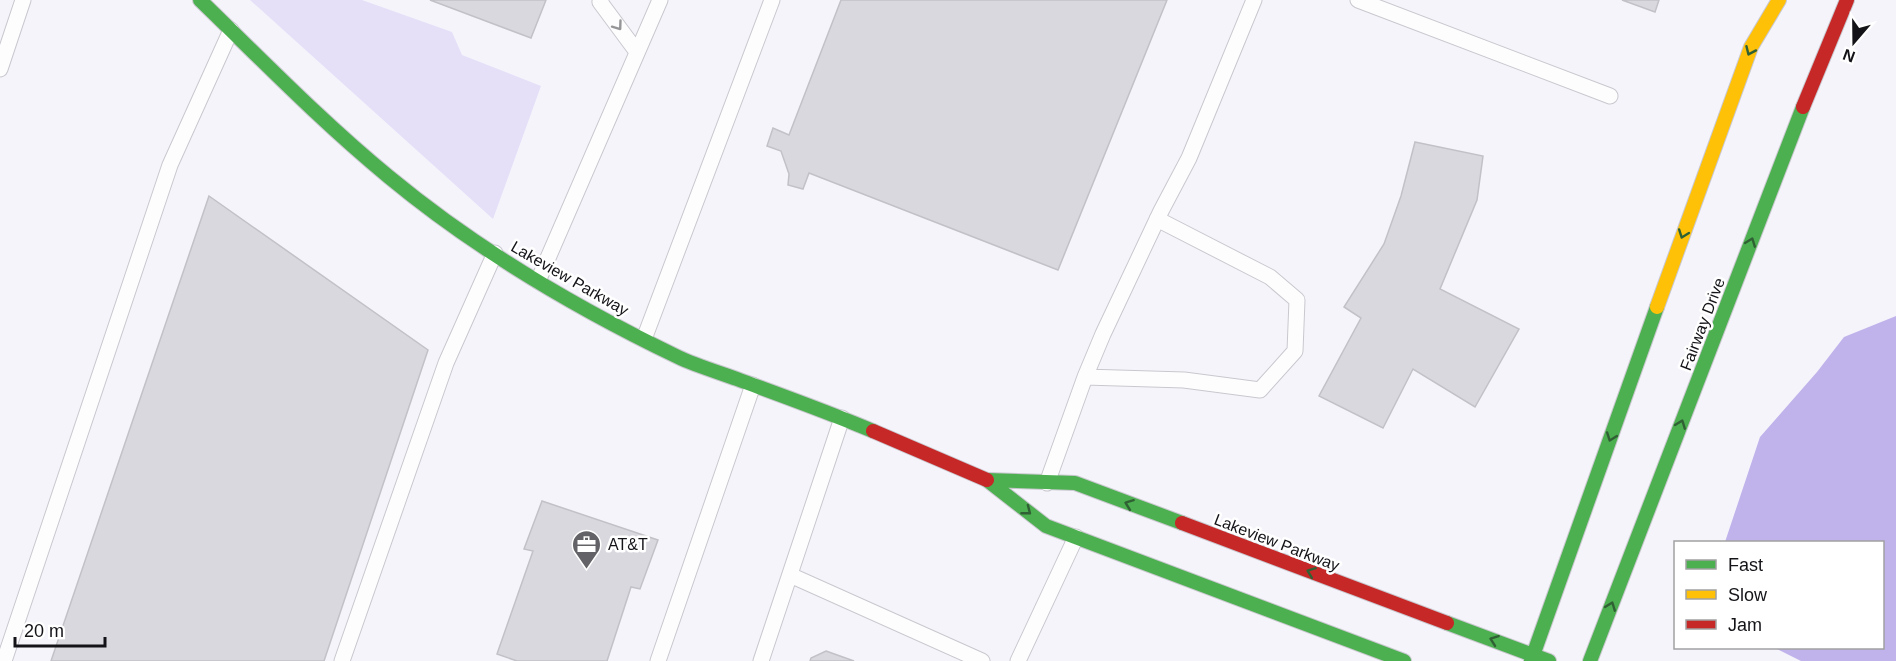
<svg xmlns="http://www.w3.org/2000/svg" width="1896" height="661" font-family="Arial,sans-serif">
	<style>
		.green { fill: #e5e0f8 }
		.water { fill: #c0b2ea }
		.building { fill: #d9d8de; stroke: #c2c1c7; stroke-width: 1.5 }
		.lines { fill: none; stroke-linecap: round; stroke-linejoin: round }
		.lane-casing { stroke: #c9c8ce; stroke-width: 17 }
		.fast-casing { stroke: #c9c8ce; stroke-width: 16 }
		.slow-casing { stroke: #c9c8ce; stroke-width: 16 }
		.jam-casing { stroke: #c9c8ce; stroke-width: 16 }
		.lane { stroke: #fefdfe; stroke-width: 15 }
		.fast { stroke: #4caf50; stroke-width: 14 }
		.slow { stroke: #ffc107; stroke-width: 14 }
		.jam { stroke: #c62828; stroke-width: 14 }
		.oneway { stroke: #959496 }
		.oneway2 { stroke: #306134 }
		.labels { text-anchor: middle; stroke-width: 5; stroke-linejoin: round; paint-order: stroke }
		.street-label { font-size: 16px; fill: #141318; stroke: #fff }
		.poi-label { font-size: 16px; fill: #141318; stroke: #fff; text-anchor: start }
	</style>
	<rect width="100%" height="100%" fill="#f5f4fb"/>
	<!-- green -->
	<path class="green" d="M250,0H362L452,32L462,55L541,86L493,219Z"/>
	<!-- water -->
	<path class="water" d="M1896,316V661H1801L1775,648H1882V542H1725L1760,437L1817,372L1844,337Z"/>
	<!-- building -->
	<path class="building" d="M430,0H546L531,38Z
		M841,0H1167L1058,270L809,173L803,189L788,185L789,174L781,151L767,146L773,128L789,135Z
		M1622,0H1659L1655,12Z
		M1415,142L1483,156L1477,200L1440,289L1519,329L1475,407L1413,369L1383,428L1319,396L1361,318L1344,307L1384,244L1401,196Z
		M209,196L428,350L324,661H51Z
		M542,501L658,540L640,589L631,587L607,661H517L497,654L533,551L524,549Z
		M826,651L854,661H810L811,658Z"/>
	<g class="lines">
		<defs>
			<path id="lane" d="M601,0L600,2L637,52
				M1358,0L1610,96
				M0,69L23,0
				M538,281L660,0
				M644,339L772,0
				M1085,377L1184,380L1260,390L1295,351L1297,300L1270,277L1157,219
				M1047,483L1085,377L1103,334L1161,211L1189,158L1254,0
				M790,575L982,661
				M4,661L170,165L231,30
				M342,661L446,363L495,253
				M658,661L753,385
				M761,661L842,418
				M1018,661L1076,537"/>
			<path id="fast" d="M200,0C262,60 322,122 389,177C476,249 576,308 678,357C697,366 718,372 737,379C783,396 828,412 873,431
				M1182,523L1075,483L987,480L1046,526L1404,661
				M1447,623L1549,661
				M1531,661L1657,307
				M1590,661L1803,107"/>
			<path id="slow" d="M1657,307L1751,47L1779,0"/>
			<path id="jam" d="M1803,107L1847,0
				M873,431L987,480
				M1182,523L1447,623"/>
		</defs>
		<!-- lane casing -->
		<use href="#lane" class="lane-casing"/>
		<!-- fast casing -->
		<use href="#fast" class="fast-casing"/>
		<!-- slow casing -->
		<use href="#slow" class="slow-casing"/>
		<!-- jam casing -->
		<use href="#jam" class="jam-casing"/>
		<!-- lane -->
		<use href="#lane" class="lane"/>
		<!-- fast -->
		<use href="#fast" class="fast"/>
		<!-- slow -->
		<use href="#slow" class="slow"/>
		<!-- jam -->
		<use href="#jam" class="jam"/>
	</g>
	<!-- one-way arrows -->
	<defs><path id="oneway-chevron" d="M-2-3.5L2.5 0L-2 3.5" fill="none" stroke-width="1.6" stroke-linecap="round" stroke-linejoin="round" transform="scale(1.5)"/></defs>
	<use class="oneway" href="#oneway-chevron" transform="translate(618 26) rotate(54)"/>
	<g class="oneway2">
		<use href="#oneway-chevron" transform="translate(1750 51) rotate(114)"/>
		<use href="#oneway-chevron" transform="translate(1683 234) rotate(110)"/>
		<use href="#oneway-chevron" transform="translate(1751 242) rotate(-69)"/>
		<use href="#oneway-chevron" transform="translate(1681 424) rotate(-69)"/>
		<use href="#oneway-chevron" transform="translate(1611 437) rotate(110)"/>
		<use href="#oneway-chevron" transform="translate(1129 504) rotate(-159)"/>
		<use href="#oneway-chevron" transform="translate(1027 511) rotate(38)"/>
		<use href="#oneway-chevron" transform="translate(1311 572) rotate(-159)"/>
		<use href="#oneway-chevron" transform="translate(1611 606) rotate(-69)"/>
		<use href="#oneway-chevron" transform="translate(1494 640) rotate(-160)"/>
	</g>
	<!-- icons -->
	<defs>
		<symbol id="office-pin" viewBox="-11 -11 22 30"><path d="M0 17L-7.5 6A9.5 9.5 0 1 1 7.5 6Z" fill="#636267" stroke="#fff"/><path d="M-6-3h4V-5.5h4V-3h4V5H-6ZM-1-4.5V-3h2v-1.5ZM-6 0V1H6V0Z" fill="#fff"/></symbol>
	</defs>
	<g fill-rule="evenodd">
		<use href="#office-pin" x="570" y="528" width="33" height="45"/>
	</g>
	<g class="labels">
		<!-- street labels -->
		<g class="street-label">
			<text transform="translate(570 278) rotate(30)" y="6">Lakeview Parkway</text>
			<text transform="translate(1702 324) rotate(-69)" y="6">Fairway Drive</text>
			<text transform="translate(1277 542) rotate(21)" y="6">Lakeview Parkway</text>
		</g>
		<!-- poi labels -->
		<g class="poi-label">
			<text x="608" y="550">AT&amp;T</text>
		</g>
	</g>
	<!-- legend -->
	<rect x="1674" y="541" width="210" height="108" fill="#ffffff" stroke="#a1a1a3" stroke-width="1.5"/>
	<rect x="1686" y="560" width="30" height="9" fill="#4caf50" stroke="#a1a1a3" stroke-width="1.5"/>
	<text x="1728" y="571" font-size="18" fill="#141318">Fast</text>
	<rect x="1686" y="590" width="30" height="9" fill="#ffc107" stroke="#a1a1a3" stroke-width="1.5"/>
	<text x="1728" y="601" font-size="18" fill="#141318">Slow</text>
	<rect x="1686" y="620" width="30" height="9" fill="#c62828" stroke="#a1a1a3" stroke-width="1.5"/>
	<text x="1728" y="631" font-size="18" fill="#141318">Jam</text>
	<!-- north arrow -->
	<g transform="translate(1854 42) rotate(200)" stroke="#ffffff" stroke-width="4.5" paint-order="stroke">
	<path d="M0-4.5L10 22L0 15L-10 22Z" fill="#141318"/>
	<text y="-9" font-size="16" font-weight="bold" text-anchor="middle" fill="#141318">N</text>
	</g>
	<!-- scale -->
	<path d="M15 637v9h90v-9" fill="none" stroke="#141318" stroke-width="3"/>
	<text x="24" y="637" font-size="18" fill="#141318" stroke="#ffffff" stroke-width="4.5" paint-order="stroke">20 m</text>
</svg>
